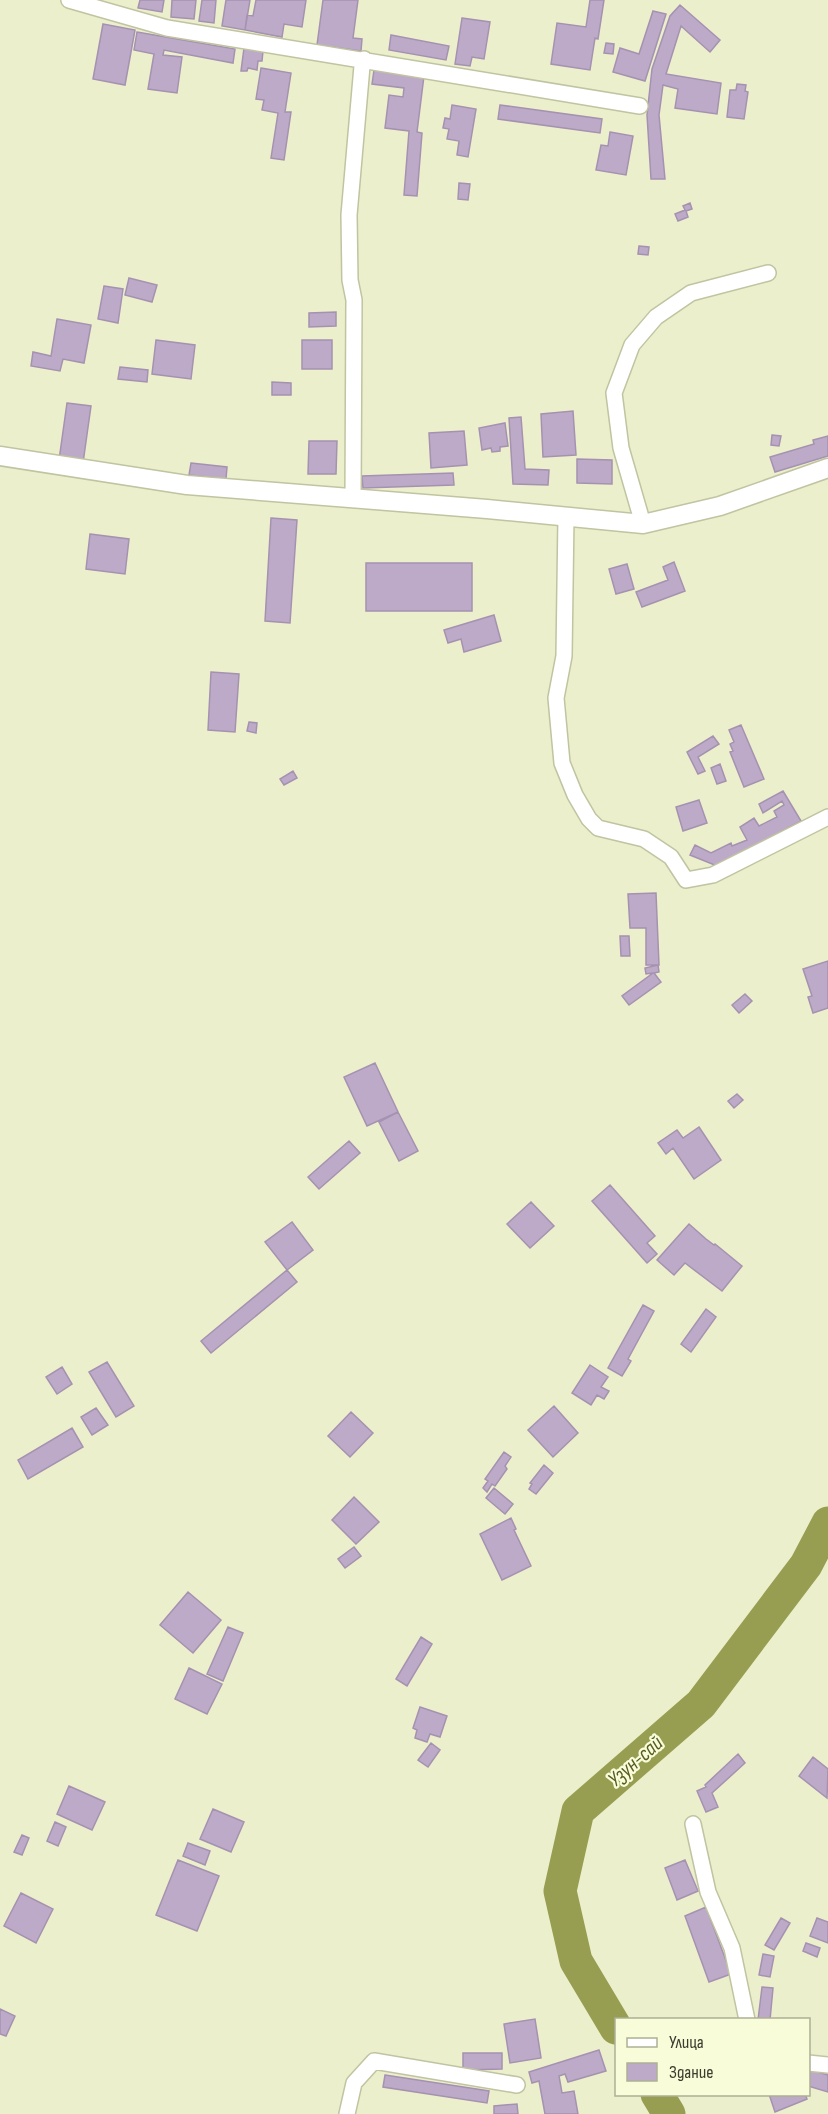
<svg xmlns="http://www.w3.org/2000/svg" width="828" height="2114" font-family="'Sofia Sans Condensed',sans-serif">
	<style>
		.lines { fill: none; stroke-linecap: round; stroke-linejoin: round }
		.river { stroke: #979d51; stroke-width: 33 }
		.building { fill: #bdaac9; stroke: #a592b0; stroke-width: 1.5 }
		.minor-casing { stroke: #c0c4a1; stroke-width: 18 }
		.tertiary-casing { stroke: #c0c4a1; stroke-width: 21 }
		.minor { stroke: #fff; stroke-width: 15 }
		.tertiary { stroke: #fff; stroke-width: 18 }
		.labels { text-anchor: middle; stroke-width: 4.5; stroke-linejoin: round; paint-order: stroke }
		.water-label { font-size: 21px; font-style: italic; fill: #585b24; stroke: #f8fcd8 }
	</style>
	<rect width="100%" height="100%" fill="#ebefcb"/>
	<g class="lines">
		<!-- river -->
		<path class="river" d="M616,2028L576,1961L560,1891L578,1811L701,1704L806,1565L828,1523
			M657,2094L669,2114"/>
	</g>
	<!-- building -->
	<path class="building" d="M140,0H164L162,12L138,8Z
		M172,0H196L194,19L171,17Z
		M202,0H216L214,23L199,21Z
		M226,0H250L245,30L222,26Z
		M256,0H306L302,27L284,24L282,37L245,30L247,15L253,16Z
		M323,0H358L353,38L362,39L361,51L317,45Z
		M590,0H604L598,39L595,38L590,70L551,64L557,23L586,27Z
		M680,5L720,40L710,52L681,26L666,74L721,83L717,114L675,108L678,89L663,85L659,115L665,179H651L647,115L652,69L670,16Z
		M653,11L666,14L645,81L613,72L620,48L639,54Z
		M462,18L490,22L484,59L472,57L470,66L455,64Z
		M103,24L135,30L125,85L93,79Z
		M137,32L235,49L233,63L164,50L163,55L182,57L177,93L148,89L154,54L134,50Z
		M391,35L449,46L446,60L389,50Z
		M606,43L614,44L613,54L604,53Z
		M244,48L263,51L262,61H258L257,70L248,68L247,71H241Z
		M261,68L291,73L285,112H291L284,160L271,158L278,113L262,110L264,100L256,99Z
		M374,70L424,76L417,132L422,133L417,196L404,195L409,131L385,128L389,95L403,97L404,88L372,84Z
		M737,84L746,85L745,91L748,92L744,119L727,117L730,90H736Z
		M452,105L476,109L468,157L457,155L459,141L447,139L449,129L443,128L445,118L450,119Z
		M500,105L602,119L600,133L498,119Z
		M610,132L633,136L626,175L596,170L601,145L608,146Z
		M459,183L470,184L468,200L458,199Z
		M690,203L692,209L686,211L688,217L678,221L675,214L685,210L683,206Z
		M639,246L649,247L648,255L638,254Z
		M129,278L157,285L152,302L125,295Z
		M104,286L123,289L118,323L98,319Z
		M336,312V326L309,327V313Z
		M57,319L91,325L84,363L63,359L60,371L31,366L33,352L51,356Z
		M156,340L195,345L191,379L152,374Z
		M302,340H332V369H302Z
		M120,367L148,370L147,382L118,379Z
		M272,382L291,383V395H272Z
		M67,403L91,406L83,463L59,460Z
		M573,411L576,455L543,457L541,414Z
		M521,417L525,469L549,470L548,485L513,484L509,418Z
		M505,423L508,446L500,447V451L492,452L491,448L482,450L479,428Z
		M464,431L467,465L431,468L429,433Z
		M772,435L781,436L779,446L771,445Z
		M828,436V456L775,472L770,457L814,444L813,440Z
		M309,441H337L336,474H308Z
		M577,459L612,460V484L577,483Z
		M191,463L227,467L226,479L189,475Z
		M453,473L454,485L363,488L362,476Z
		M271,518L297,520L290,623L265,621Z
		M90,534L129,539L125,574L86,569Z
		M674,562L685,591L642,607L636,592L668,580L663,567Z
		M366,563H472V611H366Z
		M627,564L634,589L616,594L609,569Z
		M494,615L501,641L464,652L461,639L448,643L444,630Z
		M211,672L239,674L235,732L208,730Z
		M249,722L257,723L256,733L247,731Z
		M741,725L764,779L744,787L730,752L733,751L730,744L734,742L729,730Z
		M713,736L719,744L698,757L705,771L698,774L687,752Z
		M720,764L726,781L717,784L711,768Z
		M293,771L297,778L284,785L280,779Z
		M783,791L801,821L717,866L690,855L695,845L711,853L731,843L732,846L747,840L740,827L754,818L759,826L777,817L774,811L784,805L782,801L763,813L759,804Z
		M699,800L707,823L683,831L676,807Z
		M656,893L659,965H646V928H630L628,894Z
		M620,936H629L630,956H621Z
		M828,961V1008L813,1013L808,997L812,996L803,969Z
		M658,965L659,972L654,973L661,982L629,1005L622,996L653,973L646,974L645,968Z
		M745,994L752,1001L739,1013L732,1005Z
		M375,1063L398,1112L367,1126L344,1077Z
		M737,1094L743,1100L734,1108L728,1101Z
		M398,1112L418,1151L399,1161L379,1122Z
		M699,1127L721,1160L694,1179L673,1148L666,1154L658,1143L677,1130L683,1138Z
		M349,1141L360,1153L319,1189L308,1177Z
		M610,1185L655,1236L647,1243L657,1254L647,1263L592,1201Z
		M531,1202L554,1226L530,1248L507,1224Z
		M292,1222L313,1250L287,1270L265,1242Z
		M689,1224L706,1239L714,1245L715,1244L742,1266L722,1291L685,1263L674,1275L657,1260Z
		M287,1270L297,1282L211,1353L201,1341Z
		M643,1305L654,1311L628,1359L631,1361L622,1376L608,1368Z
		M706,1309L716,1317L691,1352L681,1344Z
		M107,1362L134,1406L116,1417L89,1372Z
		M590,1365L608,1377L601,1387L609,1391L604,1399L597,1395L591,1405L572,1393Z
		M62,1367L72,1384L57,1394L46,1377Z
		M554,1406L578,1433L553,1457L528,1430Z
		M96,1408L108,1425L92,1435L81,1417Z
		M351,1412L373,1433L350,1457L328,1436Z
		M72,1428L83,1447L28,1479L18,1460Z
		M504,1452L511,1457L505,1466L507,1469L495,1486L492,1484L487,1492L483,1488L488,1481L485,1479Z
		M544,1465L553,1473L536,1494L529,1489L532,1484L530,1483Z
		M494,1488L513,1504L505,1514L486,1498Z
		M354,1497L379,1522L356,1544L332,1520Z
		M511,1518L516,1529L514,1530L531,1566L502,1580L480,1534Z
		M354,1547L361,1556L345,1568L338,1559Z
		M188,1592L221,1620L193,1653L160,1625Z
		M228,1627L243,1633L223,1681L207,1674Z
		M421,1637L432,1644L407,1686L396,1679Z
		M189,1668L222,1684L207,1714L175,1699Z
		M420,1707L447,1716L440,1737L430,1734L427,1742L415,1738L417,1730L413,1728Z
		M431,1743L440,1750L428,1767L418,1760Z
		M738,1754L745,1763L712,1793L718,1807L706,1812L697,1791L706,1787L705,1785Z
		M813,1757L828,1769L827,1798L799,1776Z
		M69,1786L105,1802L92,1830L57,1814Z
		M213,1809L244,1822L231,1852L200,1839Z
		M55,1822L66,1827L58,1846L47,1841Z
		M22,1835L29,1838L22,1855L14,1852Z
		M188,1843L210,1851L205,1865L183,1856Z
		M178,1860L219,1876L197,1931L156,1915Z
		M685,1860L698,1891L677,1900L665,1868Z
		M21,1893L53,1909L36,1943L4,1926Z
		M706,1907L731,1974L709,1982L685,1916Z
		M781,1918L790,1923L774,1950L765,1945Z
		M817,1918L828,1922V1943L810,1936Z
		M806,1943L820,1948L817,1957L803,1951Z
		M763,1954L774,1956L770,1977L759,1975Z
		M762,1987L773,1988L770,2020H758Z
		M0,2009L15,2016L6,2036L0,2034Z
		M535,2019L541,2058L510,2063L504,2024Z
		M599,2050L606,2071L568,2082L565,2074L559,2076L562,2093L574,2091L578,2114H545L539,2081L532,2083L529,2072Z
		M463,2053H502V2069L463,2070Z
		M808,2069L828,2075V2092L808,2086Z
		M385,2075L489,2091L487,2103L383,2087Z
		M769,2094H805L807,2099L775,2112Z
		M517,2104L518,2114H494V2106Z"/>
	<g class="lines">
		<defs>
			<path id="minor" d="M69,0L167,28L640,106
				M353,498L354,300L350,280L349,215L362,66L364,59
				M566,516L564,656L556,698L562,763L575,795L589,819L598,828L644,839L671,857L686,880L713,875L828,817
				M643,524L621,448L614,393L632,345L656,317L691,293L768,273
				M693,1824L708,1892L732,1948L747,2020
				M808,2063L828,2065
				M347,2114L354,2083L374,2061L517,2085"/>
			<path id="tertiary" d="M0,456L187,485L487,509L643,524L720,506L828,468"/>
		</defs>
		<!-- minor casing -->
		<use href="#minor" class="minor-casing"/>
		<!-- tertiary casing -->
		<use href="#tertiary" class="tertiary-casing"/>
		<!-- minor -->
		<use href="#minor" class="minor"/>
		<!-- tertiary -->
		<use href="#tertiary" class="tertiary"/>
	</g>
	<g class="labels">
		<!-- water labels -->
		<g class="water-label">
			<text transform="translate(635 1761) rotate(-41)" y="7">Узун-сай</text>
		</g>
	</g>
	<!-- legend -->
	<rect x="615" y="2018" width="195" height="78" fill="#f8fcd8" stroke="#adb094" stroke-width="1.5"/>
	<rect x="627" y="2038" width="30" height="9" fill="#ffffff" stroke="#adb094" stroke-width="1.5"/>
	<text x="669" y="2048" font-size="18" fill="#3c3d2f">Улица</text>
	<rect x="627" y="2063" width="30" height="18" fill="#bdaac9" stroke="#adb094" stroke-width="1.5"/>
	<text x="669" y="2078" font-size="18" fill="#3c3d2f">Здание</text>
</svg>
